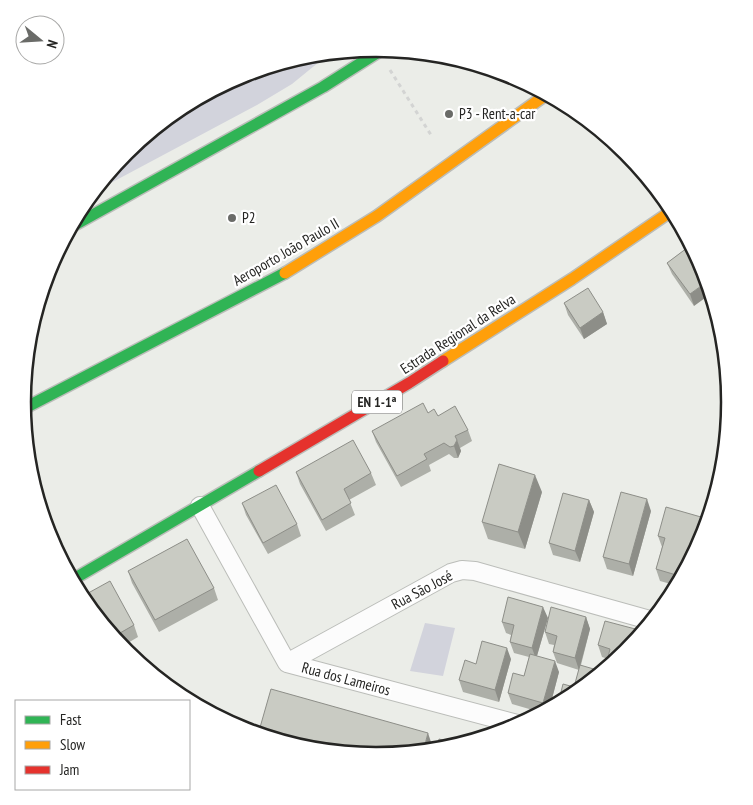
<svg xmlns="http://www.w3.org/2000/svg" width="753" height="805" font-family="'PT Sans Narrow',sans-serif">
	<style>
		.green { fill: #d2d3dc }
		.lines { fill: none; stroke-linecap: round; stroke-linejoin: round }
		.street-casing { stroke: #bbbdb9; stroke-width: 20 }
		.fast-casing { stroke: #bbbdb9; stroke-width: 14 }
		.slow-casing { stroke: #bbbdb9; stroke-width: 14 }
		.jam-casing { stroke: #bbbdb9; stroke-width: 14 }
		.path { stroke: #d3d4d3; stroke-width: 3; stroke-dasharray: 4 4; stroke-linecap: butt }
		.street { stroke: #fcfcfc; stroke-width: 18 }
		.fast { stroke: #30b455; stroke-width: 11 }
		.slow { stroke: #ff9f0a; stroke-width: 11 }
		.jam { stroke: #e5322d; stroke-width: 11 }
		.wall { fill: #adafa8 }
		.shaded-wall { fill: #8d8e88 }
		.building { fill: #c9cbc3; stroke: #8d8e88 }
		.poi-dot { fill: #6a6b68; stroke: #fff; stroke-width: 2 }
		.labels { text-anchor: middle; stroke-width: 4.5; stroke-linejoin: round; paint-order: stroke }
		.shield { fill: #fff; stroke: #666665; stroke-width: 1 }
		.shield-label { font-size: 14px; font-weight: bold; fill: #252523 }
		.poi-label { font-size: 15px; fill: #252523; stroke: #fff; text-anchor: start }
		.street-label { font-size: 15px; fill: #252523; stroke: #fff }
		.rim { fill: none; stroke: #252523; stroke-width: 2.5 }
	</style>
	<rect width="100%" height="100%" fill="#ebede8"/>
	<!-- green -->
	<path class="green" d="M330,53L292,84L257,105L92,193L126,152L180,108L241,75L308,55Z
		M425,623L455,628L443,676L410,671Z"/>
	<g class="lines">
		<defs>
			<path id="street" d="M200,506L287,663L521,725
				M287,663L451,573L462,570L475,571L653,621"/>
			<path id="fast" d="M71,227L323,87L383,49
				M23,409L285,273
				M72,580L259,471"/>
			<path id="slow" d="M285,273L377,216L547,94
				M443,361L572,279L673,210"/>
			<path id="jam" d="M259,471L409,383L443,361"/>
		</defs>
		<!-- street casing -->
		<use href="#street" class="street-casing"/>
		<!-- fast casing -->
		<use href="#fast" class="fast-casing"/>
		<!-- slow casing -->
		<use href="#slow" class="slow-casing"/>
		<!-- jam casing -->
		<use href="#jam" class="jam-casing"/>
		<!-- path -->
		<path class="path" d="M390,70L431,135"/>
		<!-- street -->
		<use href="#street" class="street"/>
		<!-- fast -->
		<use href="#fast" class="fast"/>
		<!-- slow -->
		<use href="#slow" class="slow"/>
		<!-- jam -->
		<use href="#jam" class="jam"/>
	</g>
	<!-- wall -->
	<path class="wall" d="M687,248L694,306L672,274L667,263Z
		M564,303L603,312L607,324L584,339L568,315Z
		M428,413L438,416L468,430L472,441L460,448L461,451L458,458H454L449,454L429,465L431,471L401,487L376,442L372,431Z
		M296,472L371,473L376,485L349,500L355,515L326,531L300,484Z
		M542,492L525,549L488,539L482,522Z
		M589,500L594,512L580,562L553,555L549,543Z
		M242,503L297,524L301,536L268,554L246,515Z
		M651,511L633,576L607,569L603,557Z
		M701,517L705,529L701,542L678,586L660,581L656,569L662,547L658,536Z
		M128,571L214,588L218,600L159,632L132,583Z
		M82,599L134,625L138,637L121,647Z
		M586,617L590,629L573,697L558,705V704L574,687L579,670L557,663L553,652L554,645L549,644L545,632Z
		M548,618L537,656L559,672L549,710L543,713L512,704L508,693L524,676L529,657L514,653L510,642L511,635L506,633L502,622Z
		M639,630L641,635L627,653L607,669L606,665L608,659L602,657L598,645Z
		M511,659L499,702L463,692L459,680L476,664Z
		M259,731L432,745L431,751L376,756L307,750L260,735Z"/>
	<!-- shaded-wall -->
	<path class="shaded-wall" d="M708,281L712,293L694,306L690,294Z
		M603,312L607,324L584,339L580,328Z
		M457,440L461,451L458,458L454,446Z
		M535,475L542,492L525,549L518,532Z
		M647,499L651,511L633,576L629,564Z
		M589,500L594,512L580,562L575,551Z
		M701,517L705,529L701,542L686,571Z
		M543,607L548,618L536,659L532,648Z
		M586,617L590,629L579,670L575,658Z
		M639,630L641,635L637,641Z
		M507,648L511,659L499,702L495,690Z
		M555,661L559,672L549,710L546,711L543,703Z
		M428,733L432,745L431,751L423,752Z"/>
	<!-- building -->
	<path class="building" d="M687,248L706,273L708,281L690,294L667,263Z
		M588,288L603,312L580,328L564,303Z
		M423,403L428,413L434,409L438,416L455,406L468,430L455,436L457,440L454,446L450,447L444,443L424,454L427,459L397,476L372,431Z
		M353,440L371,473L344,489L351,503L322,520L296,472Z
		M499,464L535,475L518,532L482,522Z
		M276,485L297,524L263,543L242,503Z
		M621,492L647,499L629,564L603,557Z
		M563,493L589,500L575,551L549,543Z
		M666,507L701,517L686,571L683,577L656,569L665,538L658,536Z
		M187,539L214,588L155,620L128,571Z
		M110,581L134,625L113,637L81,597Z
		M508,597L543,607L532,648L510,642L514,625L502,622Z
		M551,607L586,617L575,658L553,652L557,636L545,632Z
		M605,621L639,630L637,641L627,653L610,666L606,665L610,649L598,645Z
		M482,641L507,648L495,690L459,680L465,660L476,664Z
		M530,654L555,661L543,703L508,693L513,673L524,676Z
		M580,665L604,672L573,697L559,704H558L563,684L574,687Z
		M271,689L428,733L423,752L376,756L333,752L259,731Z
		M439,739L461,745L445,750L436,751Z"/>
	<!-- markers -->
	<g class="poi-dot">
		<circle cx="449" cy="114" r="5"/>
		<circle cx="232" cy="218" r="5"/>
	</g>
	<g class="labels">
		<!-- shield labels -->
		<rect class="shield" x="352" y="390.5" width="50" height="23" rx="4"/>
		<g class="shield-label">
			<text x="377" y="407">EN 1-1ª</text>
		</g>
		<!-- poi labels -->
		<g class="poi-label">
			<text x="459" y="119">P3 - Rent-a-car</text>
			<text x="242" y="223">P2</text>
		</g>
		<!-- street labels -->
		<g class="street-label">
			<text transform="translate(286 252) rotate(-30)" y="5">Aeroporto João Paulo II</text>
			<text transform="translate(458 334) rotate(-33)" y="5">Estrada Regional da Relva</text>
			<text transform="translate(422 590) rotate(-28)" y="5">Rua São José</text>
			<text transform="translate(346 679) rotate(15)" y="5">Rua dos Lameiros</text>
		</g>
	</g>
	<!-- crop -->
	<path d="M0 0H753V805H0ZM31 402a345 345 0 1 1 690 0a345 345 0 1 1-690 0Z" fill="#fff" fill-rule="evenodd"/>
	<path class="rim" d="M31 402a345 345 0 1 1 690 0a345 345 0 1 1-690 0Z"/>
	<!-- legend -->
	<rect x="15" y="700" width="175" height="90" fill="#ffffff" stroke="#a8a8a7"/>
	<rect x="25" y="716" width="25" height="8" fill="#30b455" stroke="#a8a8a7"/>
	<text x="60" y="725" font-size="15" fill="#252523">Fast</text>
	<rect x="25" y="741" width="25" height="8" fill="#ff9f0a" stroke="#a8a8a7"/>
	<text x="60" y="750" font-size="15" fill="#252523">Slow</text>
	<rect x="25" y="766" width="25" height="8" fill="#e5322d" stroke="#a8a8a7"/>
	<text x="60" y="775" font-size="15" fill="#252523">Jam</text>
	<!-- north arrow -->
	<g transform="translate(40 40) rotate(108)"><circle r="24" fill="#ffffff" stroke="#a8a8a7"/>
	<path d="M0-4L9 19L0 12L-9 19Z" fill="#6a6b68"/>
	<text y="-8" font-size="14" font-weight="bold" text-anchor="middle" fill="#252523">N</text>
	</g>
</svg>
